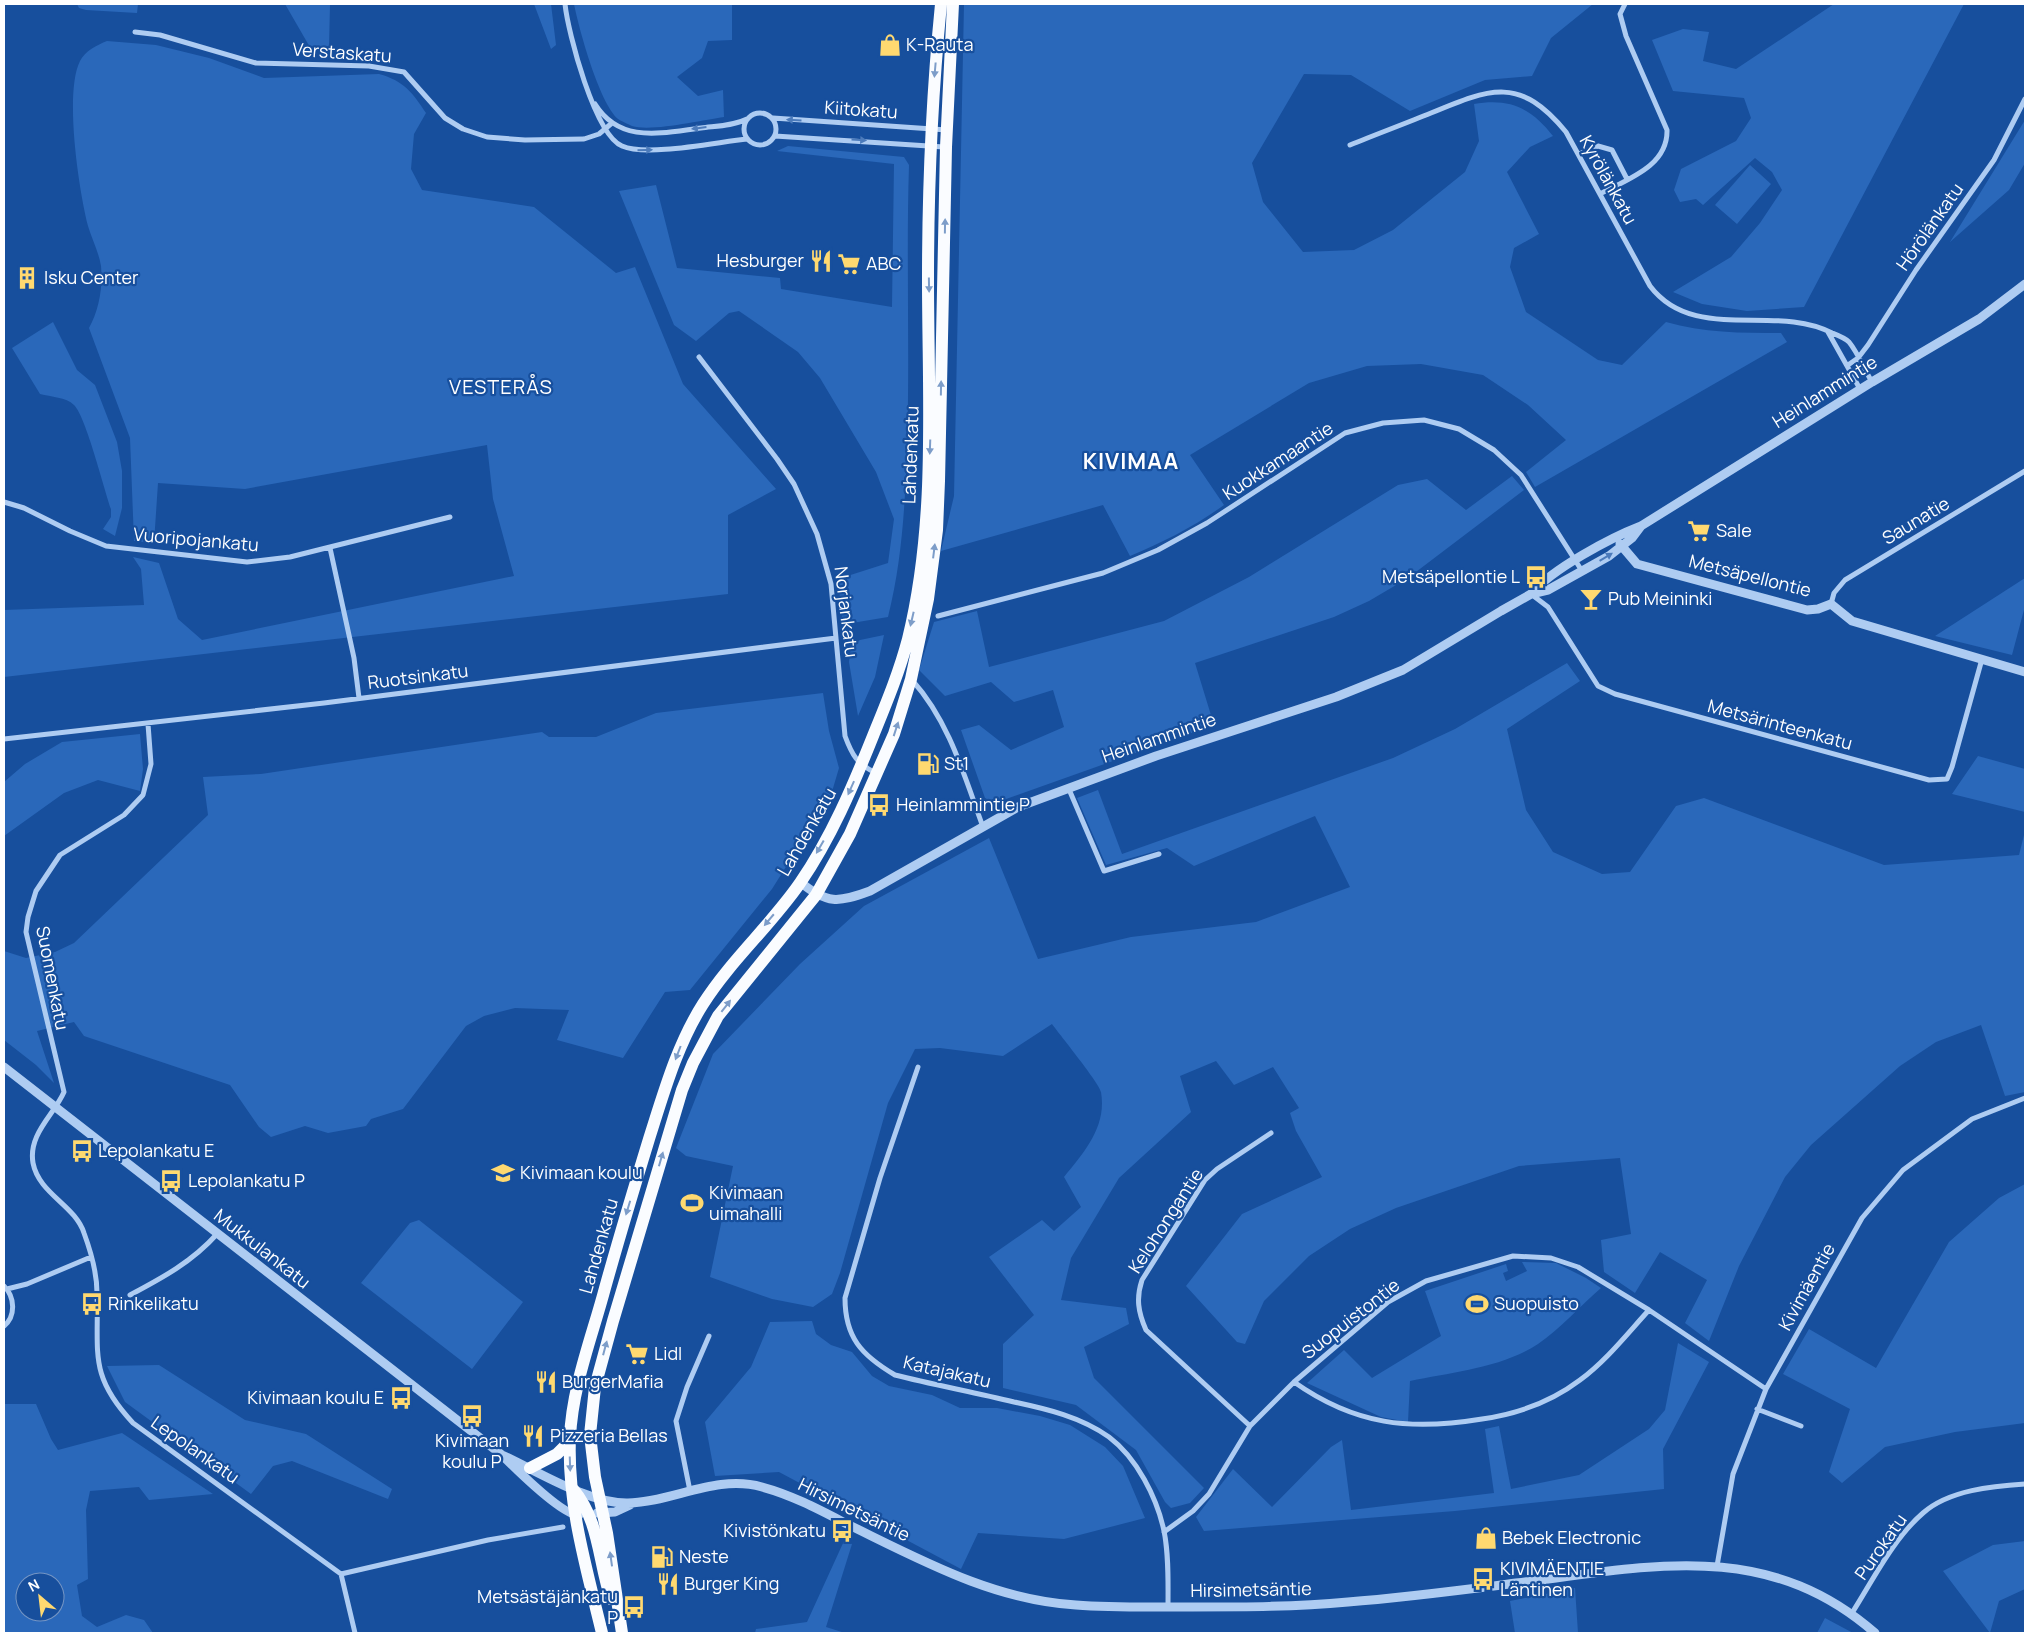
<svg xmlns="http://www.w3.org/2000/svg" width="2029" height="1637" font-family="Manrope,sans-serif">
	<style>
		.green { fill: #2a68ba; fill-rule: evenodd }
		.lines { fill: none; stroke-linecap: round; stroke-linejoin: round }
		.minor { stroke: #aeccf2; stroke-width: 5 }
		.tertiary { stroke: #aeccf2; stroke-width: 9 }
		.primary { stroke: #fafcff; stroke-width: 12 }
		.oneway { fill: #7d9dc9 }
		.oneway2 { fill: #4c7bbb }
		.labels { text-anchor: middle; stroke-width: 4.5; stroke-linejoin: round; paint-order: stroke }
		.poi-label { font-size: 18px; fill: #fff; stroke: #174f9d; text-anchor: start }
		.street-label { font-size: 18px; fill: #fff; stroke: #174f9d }
		.quarter-label { font-size: 20px; letter-spacing: 1px; fill: #fff; stroke: #174f9d }
		.district-label { font-size: 22px; font-weight: bold; letter-spacing: 1px; fill: #fff; stroke: #174f9d }
	</style>
	<rect width="100%" height="100%" fill="#174f9d"/>
	<!-- green -->
	<path class="green" d="M77,4H138L137,13L86,10L79,8Z
		M285,4H337L330,5L329,47L311,49Z
		M534,4H551L556,45L551,49Z
		M574,4H732V40L708,41L702,58L677,77L698,96L723,90L724,117C702,120 652,132 632,126C628,124 621,121 618,119C599,102 579,29 574,4Z
		M964,4H1593L1551,38L1532,76L1485,80L1410,111L1351,75L1304,74L1252,163L1263,202L1303,252L1354,250L1393,230L1465,172L1479,141L1474,104C1510,98 1531,108 1553,136L1530,147L1507,172L1539,234L1514,248L1510,267L1526,312L1598,360L1622,365L1666,322C1703,333 1742,333 1781,333L1787,342L1535,487L1526,472L1566,440L1528,405L1483,375L1421,364L1367,366L1309,383L1190,455L1224,505C1194,527 1163,542 1130,556L1103,505L941,551L954,496Z
		M1834,4H1964L1804,307L1747,311L1702,304L1673,292L1731,257L1760,223L1782,190L1772,172L1755,158L1703,205L1696,199L1680,202L1674,190L1681,169L1736,141L1751,118L1744,98L1673,91L1652,40L1683,29L1709,32L1703,61L1736,69Z
		M107,41L156,45L209,58L264,78L379,74C404,81 412,92 426,113L414,134L411,169L422,190L534,207L616,273L635,267L683,384L776,489L728,515V594L4,677V610L144,605L141,569L133,557L159,563L178,619L202,640L514,576L493,499L487,445L245,489L158,483L154,543L134,541L130,438L89,328C99,310 103,287 101,266C99,253 92,239 88,226C79,191 64,93 80,61C85,51 97,45 107,41Z
		M2025,120V163L2009,190L1950,242Z
		M788,146L904,157L909,165C906,259 910,354 907,448C905,506 902,561 888,617L852,623L842,617L838,579L888,563L894,519L876,472L820,378L798,352L739,311L729,313L696,341L674,325L619,191L656,185L677,268L780,278L781,289L892,307L894,164L777,151Z
		M1750,165L1771,184L1737,224L1715,205Z
		M53,322L77,370L95,385L117,442L122,471V508L115,536L103,529L111,517V509C104,489 86,417 74,405C66,397 51,397 40,394L12,348Z
		M1512,476L1524,490L1408,578L1369,601L1334,617L1195,663L1214,725L995,803L985,798L961,730L979,725L1011,750L1064,727L1053,690L1014,702L991,682L945,696L919,670L934,622L977,611L989,667L1164,621L1249,577L1398,485L1427,479L1466,510Z
		M2025,578V606L2012,655L1935,636Z
		M884,635L875,677L858,716L849,662L851,646L860,640Z
		M1567,663L1580,681L1507,729L1526,810L1553,852L1602,874L1630,872L1676,806L1704,798L1884,865L2019,855L2025,831V1092L2005,1096L1981,1025L1936,1042L1900,1066L1811,1145L1785,1177L1739,1266L1709,1341L1685,1323L1707,1280L1660,1252L1635,1293L1604,1272L1601,1240L1631,1234L1620,1158L1519,1166L1396,1208L1350,1229L1309,1256L1264,1301L1245,1344L1237,1342L1186,1286L1242,1214L1322,1177L1296,1131L1290,1113L1299,1108L1273,1067L1234,1085L1216,1061L1180,1076L1191,1112L1119,1178L1071,1258L1061,1300L1126,1308L1129,1324L1084,1347L1094,1378L1204,1488L1190,1503L1171,1508L1165,1502L1136,1450L1076,1405L1003,1388V1344L1034,1315L989,1257L1042,1220L1054,1231L1081,1207L1064,1177C1084,1152 1107,1127 1101,1092C1100,1084 1060,1035 1052,1024L1003,1056L940,1048L915,1049L888,1103L840,1273L832,1294L813,1307L772,1299L710,1277L733,1166L686,1156L676,1148L713,1054L800,964L864,906L989,838L1038,959L1131,937L1256,922L1350,887L1315,816L1194,866L1167,848L1106,865L1077,798L1098,790L1122,854L1393,758L1455,729Z
		M823,693L829,731L839,768L831,795L772,889L690,990L665,992L623,1058L557,1040L569,1010L515,1008L484,1016L466,1026L403,1109L371,1119L366,1126L328,1133L305,1126L271,1137L259,1127L230,1085L84,1036L74,1022L37,1031L54,1083L36,1065L4,1040V951L26,958L55,952L74,943L208,815L203,777L261,774L542,732L549,737H596L656,713Z
		M140,734L143,769L140,791L98,780L64,793L4,836V782L25,764L62,742Z
		M1978,756L2025,769V812L1952,794Z
		M2025,1184V1423L1955,1432L1885,1447L1842,1483L1829,1472L1850,1409L1783,1374L1809,1329L1876,1368L1949,1242L1999,1198Z
		M419,1220L523,1302L472,1369L361,1283L410,1223Z
		M1522,1262L1556,1263L1586,1278L1601,1288C1580,1306 1560,1329 1538,1344C1501,1368 1452,1372 1410,1381L1408,1422L1381,1417L1307,1383L1344,1350L1372,1378L1441,1336L1425,1291L1506,1264L1508,1271L1503,1273L1506,1281L1527,1271Z
		M812,1321L816,1334L831,1345L852,1352L872,1376L889,1386L932,1395L960,1408H997L1040,1416L1070,1425L1105,1447L1123,1466L1145,1518L1064,1539L978,1533L961,1569L779,1472L715,1476L705,1422L751,1367L770,1322Z
		M1678,1343L1709,1362L1663,1449L1664,1489L1455,1511L1204,1531L1196,1517L1233,1469L1272,1507L1331,1447L1342,1440L1351,1510L1494,1493L1485,1429L1499,1426L1511,1489L1579,1475L1649,1429L1665,1410Z
		M159,1365L245,1420L306,1434L392,1489L388,1499L292,1461L273,1466L251,1494L125,1402L107,1366Z
		M4,1404H36L51,1439L58,1450L122,1433L213,1494L149,1500L139,1487L90,1491L86,1510L88,1579L77,1585L82,1616L97,1627L126,1615L144,1620L153,1633H4ZM25,1582H55V1612H25Z
		M844,1541L852,1544L826,1627L845,1633H755L756,1629L807,1622Z
		M2025,1541V1589L1999,1601L1990,1633L1943,1571L1993,1545Z
		M1575,1588L1578,1633H1515L1510,1601Z
		M1825,1618L1853,1633H1817Z"/>
	<g class="lines">
		<!-- minor -->
		<path class="minor" d="M565,4C568,33 595,135 622,146C647,157 717,142 747,139
			M135,32L160,35L256,63L369,66L404,72L445,118L463,129L487,137L525,140L584,139L599,134L612,123
			M595,104C620,144 661,133 701,128C716,126 733,126 747,119
			M744 129a16 16 0 1 1 32 0a16 16 0 1 1-32 0Z
			M773,118L947,130
			M775,136L944,147
			M1350,145C1377,134 1404,124 1431,113C1491,88 1520,76 1566,132L1650,286C1694,344 1775,303 1832,333C1837,335 1845,338 1849,342C1858,353 1864,369 1872,382
			M1579,154L1598,146L1612,150L1627,179
			M1600,194C1628,179 1668,166 1667,130L1626,36L1620,14L1625,4
			M1828,332L1860,389
			M699,357L777,459L794,484L817,534L831,584L845,736C852,755 857,764 876,773
			M1848,365L1858,358L1868,345L1916,270L1994,160L2025,99
			M4,502L24,508L70,531L106,546L247,562L290,557L450,517
			M330,548L354,658L359,698
			M1531,594L1548,607L1598,686L1615,694L1929,780L1947,779L1952,767L1982,659
			M1831,604L1834,593L1845,580L2025,471
			M938,616L1103,573L1158,550L1207,523L1345,433L1383,423L1424,420L1459,429L1494,450L1521,475L1582,571
			M912,680C949,721 964,775 983,827
			M148,724L151,764L143,795L124,815L60,855L36,891L28,917L26,932L64,1092C54,1115 28,1134 33,1163C39,1194 75,1205 84,1233C91,1252 97,1273 97,1293C99,1353 88,1375 133,1423L341,1574L488,1540L563,1527
			M4,739L324,703L836,638
			M1068,787L1104,871L1159,854
			M918,1067L880,1178L845,1298C845,1337 861,1355 895,1375C934,1385 974,1392 1014,1402C1047,1409 1081,1417 1109,1437C1137,1458 1157,1498 1164,1531C1169,1555 1168,1583 1168,1607
			M4,1286C15,1297 16,1316 4,1326
			M7,1289L27,1284L91,1257
			M130,1295C162,1278 192,1262 217,1234
			M1294,1382C1355,1425 1410,1431 1482,1419C1517,1414 1551,1402 1580,1380C1606,1361 1627,1334 1649,1310
			M1757,1409L1801,1426
			M1250,1426L1146,1330C1138,1312 1136,1298 1142,1280L1205,1180L1217,1169L1271,1133
			M690,1491L676,1421L687,1387L709,1336
			M1164,1532L1193,1511L1209,1494L1250,1426L1294,1382L1388,1302L1426,1281L1513,1256L1551,1258L1578,1267L1649,1310L1766,1389
			M1717,1566L1733,1474L1766,1389L1862,1218L1903,1170L1972,1119L2025,1098
			M341,1574L355,1633
			M1852,1613C1873,1580 1893,1539 1923,1513C1949,1490 1993,1486 2025,1484"/>
		<!-- tertiary -->
		<path class="tertiary" d="M1620,544L1637,564L1807,610L1818,609L1831,604L1852,621L2025,672
			M1531,594C1552,569 1610,538 1641,526L1872,382L1979,319L2025,284
			M800,882C827,904 838,903 870,891L1018,807L1156,756L1336,697L1403,670L1501,611L1531,594L1548,590L1609,556L1632,538L1641,526
			M4,1067L502,1455C515,1468 563,1516 579,1515
			M502,1455C537,1471 589,1504 628,1503C673,1502 716,1474 762,1487C792,1495 820,1510 847,1524C921,1560 993,1600 1076,1605C1114,1608 1152,1607 1191,1607C1244,1607 1295,1607 1348,1602C1413,1597 1477,1588 1541,1580C1664,1563 1773,1544 1875,1633
			M597,1513L615,1512L630,1505"/>
		<!-- primary -->
		<path class="primary" d="M530,1468L557,1454L570,1441
			M573,1489C600,1521 598,1561 611,1599
			M602,1633C587,1570 567,1504 570,1438C572,1387 592,1337 605,1288C619,1238 634,1188 649,1139C664,1092 677,1045 703,1004C731,960 771,925 800,883C831,838 853,786 873,736C886,704 899,673 908,639C937,521 928,400 928,279C928,187 932,95 941,4
			M622,1633L607,1533L595,1477L590,1435L595,1387L613,1321L682,1090L693,1063L718,1016L816,895L850,834L894,734L911,679L928,599L937,530L939,481L946,147L953,4"/>
	</g>
	<!-- one-way arrows -->
	<defs><path id="oneway-solid" d="M-6-.8H1V-3.2L6.5 0L1 3.2V.8H-6Z" transform="scale(1.25)"/></defs>
	<g class="oneway">
		<use href="#oneway-solid" transform="translate(935 70) rotate(95)"/>
		<use href="#oneway-solid" transform="translate(945 226) rotate(-89)"/>
		<use href="#oneway-solid" transform="translate(929 285) rotate(89)"/>
		<use href="#oneway-solid" transform="translate(941 388) rotate(-89)"/>
		<use href="#oneway-solid" transform="translate(930 447) rotate(92)"/>
		<use href="#oneway-solid" transform="translate(934 551) rotate(-83)"/>
		<use href="#oneway-solid" transform="translate(912 619) rotate(103)"/>
		<use href="#oneway-solid" transform="translate(896 729) rotate(-72)"/>
		<use href="#oneway-solid" transform="translate(851 788) rotate(114)"/>
		<use href="#oneway-solid" transform="translate(820 847) rotate(120)"/>
		<use href="#oneway-solid" transform="translate(769 920) rotate(130)"/>
		<use href="#oneway-solid" transform="translate(726 1006) rotate(-52)"/>
		<use href="#oneway-solid" transform="translate(678 1053) rotate(111)"/>
		<use href="#oneway-solid" transform="translate(661 1159) rotate(-74)"/>
		<use href="#oneway-solid" transform="translate(628 1208) rotate(107)"/>
		<use href="#oneway-solid" transform="translate(605 1348) rotate(-75)"/>
		<use href="#oneway-solid" transform="translate(570 1464) rotate(88)"/>
		<use href="#oneway-solid" transform="translate(611 1559) rotate(-98)"/>
	</g>
	<g class="oneway2">
		<use href="#oneway-solid" transform="translate(794 120) rotate(-176)"/>
		<use href="#oneway-solid" transform="translate(699 128) rotate(173)"/>
		<use href="#oneway-solid" transform="translate(859 140) rotate(4)"/>
		<use href="#oneway-solid" transform="translate(645 150) rotate(-1)"/>
		<use href="#oneway-solid" transform="translate(1606 557) rotate(-31)"/>
	</g>
	<!-- icons -->
	<defs>
		<symbol id="shop-bare" viewBox="-9 -9 18 18"><path d="M-5-2.5h2.3a2.7 3.5 0 0 1 5.4 0H5L5.5 6h-11ZM-1.5-2.5h3a1.5 2.3 0 0 0-3 0Z" fill="#ffd970" stroke="#174f9d" stroke-width="2.5" paint-order="stroke"/></symbol>
		<symbol id="restaurant-bare" viewBox="-9 -9 18 18"><path d="M-5-6h1v4h1v-4h1v4h1v-4h1v5L-1.5 .5V6h-2V.5L-5-1ZM5-6V6H3V1.5H1.5Q1.5-4 5-6Z" fill="#ffd970" stroke="#174f9d" stroke-width="2.5" paint-order="stroke"/></symbol>
		<symbol id="supermarket-bare" viewBox="-9 -9 18 18"><path d="M-6-5.5h2.5l.6 2H6L4.5 2H-2.5L-4.4-4H-6ZM-1.5 3.2a1.3 1.3 0 1 0 .1 0ZM3 3.2a1.3 1.3 0 1 0 .1 0Z" fill="#ffd970" stroke="#174f9d" stroke-width="2.5" paint-order="stroke"/></symbol>
		<symbol id="building-bare" viewBox="-9 -9 18 18"><path d="M-4-6H4V6H1V3H-1V6H-4ZM-2.5-4.3h1.7v1.8h-1.7ZM.8-4.3h1.7v1.8H.8ZM-2.5-1h1.7V.8h-1.7ZM.8-1h1.7V.8H.8Z" fill="#ffd970" stroke="#174f9d" stroke-width="2.5" paint-order="stroke"/></symbol>
		<symbol id="bus-bare" viewBox="-9 -9 18 18"><path d="M-5-6H5V4H4V6H2V4H-2V6H-4V4H-5ZM-3.5-4V0h7V-4ZM-3.5 1.2v1.5H-2V1.2ZM2 1.2v1.5H3.5V1.2Z" fill="#ffd970" stroke="#174f9d" stroke-width="2.5" paint-order="stroke"/></symbol>
		<symbol id="bar-bare" viewBox="-9 -9 18 18"><path d="M-6-5H6L.8 .8V4.5H3.5V6h-7V4.5H-.8V.8Z" fill="#ffd970" stroke="#174f9d" stroke-width="2.5" paint-order="stroke"/></symbol>
		<symbol id="fuel-bare" viewBox="-9 -9 18 18"><path d="M-5.5-6h7V0h2V4h1.3V-2.5L3-4.5l.8-.8L6-3V5H2.5V1h-1V6h-7ZM-4.2-4.7v3.2H.2V-4.7Z" fill="#ffd970" stroke="#174f9d" stroke-width="2.5" paint-order="stroke"/></symbol>
		<symbol id="school-bare" viewBox="-9 -9 18 18"><path d="M0-5L7-2L0 1L-7-2ZM-4 1L0 2.5L4 1V4Q0 6-4 4Z" fill="#ffd970" stroke="#174f9d" stroke-width="2.5" paint-order="stroke"/></symbol>
		<symbol id="stadium-bare" viewBox="-9 -9 18 18"><path d="M0-5a6.5 5 0 1 0 0 10a6.5 5 0 1 0 0-10ZM-3.5-1.8h7v3.6h-7Z" fill="#ffd970" stroke="#174f9d" stroke-width="2.5" paint-order="stroke"/></symbol>
	</defs>
	<g fill-rule="evenodd">
		<use href="#shop-bare" x="874" y="29" width="32" height="32"/>
		<use href="#restaurant-bare" x="805" y="245" width="32" height="32"/>
		<use href="#supermarket-bare" x="833" y="248" width="32" height="32"/>
		<use href="#building-bare" x="11" y="262" width="32" height="32"/>
		<use href="#supermarket-bare" x="1683" y="515" width="32" height="32"/>
		<use href="#bus-bare" x="1520" y="561" width="32" height="32"/>
		<use href="#bar-bare" x="1575" y="583" width="32" height="32"/>
		<use href="#fuel-bare" x="912" y="748" width="32" height="32"/>
		<use href="#bus-bare" x="863" y="789" width="32" height="32"/>
		<use href="#bus-bare" x="66" y="1135" width="32" height="32"/>
		<use href="#school-bare" x="487" y="1157" width="32" height="32"/>
		<use href="#bus-bare" x="155" y="1165" width="32" height="32"/>
		<use href="#stadium-bare" x="676" y="1187" width="32" height="32"/>
		<use href="#bus-bare" x="76" y="1288" width="32" height="32"/>
		<use href="#stadium-bare" x="1461" y="1288" width="32" height="32"/>
		<use href="#supermarket-bare" x="621" y="1338" width="32" height="32"/>
		<use href="#restaurant-bare" x="530" y="1366" width="32" height="32"/>
		<use href="#bus-bare" x="385" y="1382" width="32" height="32"/>
		<use href="#bus-bare" x="456" y="1400" width="32" height="32"/>
		<use href="#restaurant-bare" x="517" y="1420" width="32" height="32"/>
		<use href="#bus-bare" x="826" y="1515" width="32" height="32"/>
		<use href="#shop-bare" x="1470" y="1522" width="32" height="32"/>
		<use href="#fuel-bare" x="646" y="1541" width="32" height="32"/>
		<use href="#bus-bare" x="1467" y="1563" width="32" height="32"/>
		<use href="#restaurant-bare" x="652" y="1568" width="32" height="32"/>
		<use href="#bus-bare" x="618" y="1591" width="32" height="32"/>
	</g>
	<g class="labels">
		<!-- poi labels -->
		<g class="poi-label">
			<text x="906" y="51">K-Rauta</text>
			<text x="804" y="267" text-anchor="end">Hesburger</text>
			<text x="866" y="270">ABC</text>
			<text x="44" y="284">Isku Center</text>
			<text x="1716" y="537">Sale</text>
			<text x="1520" y="583" text-anchor="end">Metsäpellontie L</text>
			<text x="1608" y="605">Pub Meininki</text>
			<text x="944" y="770">St1</text>
			<text x="896" y="811">Heinlammintie P</text>
			<text x="98" y="1157">Lepolankatu E</text>
			<text x="520" y="1179">Kivimaan koulu</text>
			<text x="188" y="1187">Lepolankatu P</text>
			<text x="709" y="1199">Kivimaan<tspan x="709" dy="21">uimahalli</tspan></text>
			<text x="108" y="1310">Rinkelikatu</text>
			<text x="1494" y="1310">Suopuisto</text>
			<text x="654" y="1360">Lidl</text>
			<text x="562" y="1388">BurgerMafia</text>
			<text x="384" y="1404" text-anchor="end">Kivimaan koulu E</text>
			<text x="550" y="1442">Pizzeria Bellas</text>
			<text x="472" y="1447" text-anchor="middle">Kivimaan<tspan x="472" dy="21">koulu P</tspan></text>
			<text x="826" y="1537" text-anchor="end">Kivistönkatu</text>
			<text x="1502" y="1544">Bebek Electronic</text>
			<text x="679" y="1563">Neste</text>
			<text x="1500" y="1575">KIVIMÄENTIE<tspan x="1500" dy="21">Läntinen</tspan></text>
			<text x="684" y="1590">Burger King</text>
			<text x="618" y="1603" text-anchor="end">Metsästäjänkatu<tspan x="618" dy="21">P</tspan></text>
		</g>
		<!-- street labels -->
		<g class="street-label">
			<text transform="translate(342 53) rotate(4)" y="6">Verstaskatu</text>
			<text transform="translate(861 110) rotate(4)" y="6">Kiitokatu</text>
			<text transform="translate(1608 180) rotate(61)" y="6">Kyrölänkatu</text>
			<text transform="translate(1930 227) rotate(-55)" y="6">Hörölänkatu</text>
			<text transform="translate(1825 392) rotate(-32)" y="6">Heinlammintie</text>
			<text transform="translate(911 455) rotate(-88)" y="6">Lahdenkatu</text>
			<text transform="translate(1278 461) rotate(-33)" y="6">Kuokkamaantie</text>
			<text transform="translate(1916 521) rotate(-31)" y="6">Saunatie</text>
			<text transform="translate(196 540) rotate(5)" y="6">Vuoripojankatu</text>
			<text transform="translate(1750 576) rotate(14)" y="6">Metsäpellontie</text>
			<text transform="translate(846 612) rotate(83)" y="6">Norjankatu</text>
			<text transform="translate(418 677) rotate(-7)" y="6">Ruotsinkatu</text>
			<text transform="translate(1780 725) rotate(15)" y="6">Metsärinteenkatu</text>
			<text transform="translate(1159 738) rotate(-19)" y="6">Heinlammintie</text>
			<text transform="translate(807 832) rotate(-60)" y="6">Lahdenkatu</text>
			<text transform="translate(52 978) rotate(79)" y="6">Suomenkatu</text>
			<text transform="translate(1166 1221) rotate(-57)" y="6">Kelohongantie</text>
			<text transform="translate(599 1246) rotate(-74)" y="6">Lahdenkatu</text>
			<text transform="translate(262 1249) rotate(38)" y="6">Mukkulankatu</text>
			<text transform="translate(1807 1287) rotate(-61)" y="6">Kivimäentie</text>
			<text transform="translate(1351 1319) rotate(-38)" y="6">Suopuistontie</text>
			<text transform="translate(947 1372) rotate(13)" y="6">Katajakatu</text>
			<text transform="translate(195 1450) rotate(35)" y="6">Lepolankatu</text>
			<text transform="translate(854 1510) rotate(26)" y="6">Hirsimetsäntie</text>
			<text transform="translate(1881 1547) rotate(-55)" y="6">Purokatu</text>
			<text transform="translate(1251 1590) rotate(-1)" y="6">Hirsimetsäntie</text>
		</g>
		<!-- quarter labels -->
		<g class="quarter-label">
			<text x="501" y="394">VESTERÅS</text>
		</g>
		<!-- district labels -->
		<g class="district-label">
			<text x="1131" y="469">KIVIMAA</text>
		</g>
	</g>
	<!-- border -->
	<rect width="2029" height="1637" fill="none" stroke="#ffffff" stroke-width="10"/>
	<!-- north arrow -->
	<g transform="translate(40 1597) rotate(332)"><circle r="24" fill="#174f9d" stroke="#7495c4"/>
	<path d="M0-4L9 19L0 12L-9 19Z" fill="#ffd970"/>
	<text y="-8" font-size="14" font-weight="bold" text-anchor="middle" fill="#ffffff">N</text>
	</g>
</svg>
